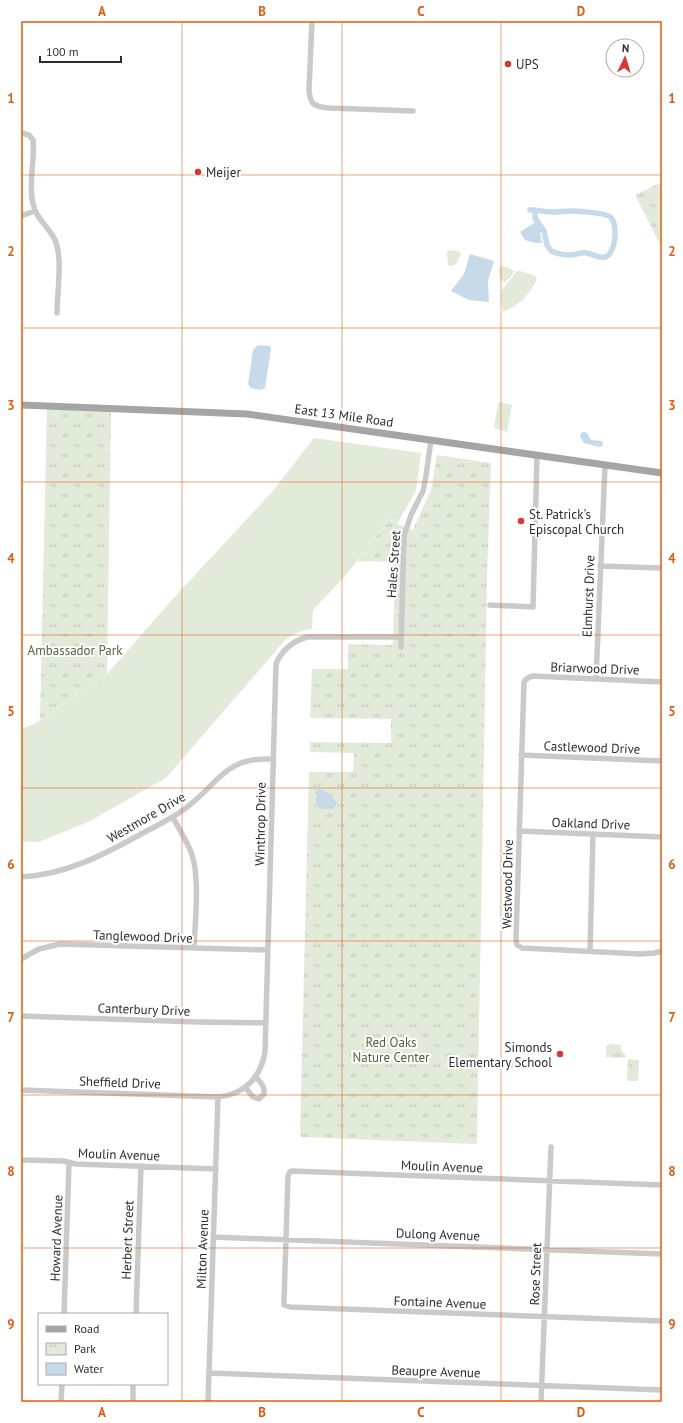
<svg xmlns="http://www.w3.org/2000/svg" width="683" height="1423" font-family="'PT Sans',sans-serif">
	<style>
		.grass { fill: #e2eada }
		.park { fill: url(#park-tufts) }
		.water { fill: #c7daea }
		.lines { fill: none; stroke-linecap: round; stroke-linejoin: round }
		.canal { stroke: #c7daea; stroke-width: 5.5 }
		.minor { stroke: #cacaca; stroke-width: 5.5 }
		.major { stroke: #a5a5a5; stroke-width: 7 }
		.grid { fill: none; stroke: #e8590c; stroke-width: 1; stroke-opacity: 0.55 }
		.poi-dot { fill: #df3434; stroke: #fff; stroke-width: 1.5 }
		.labels { text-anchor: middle; stroke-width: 4; stroke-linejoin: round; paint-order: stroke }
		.poi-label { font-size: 13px; fill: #2d2d2d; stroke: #fff; text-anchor: start }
		.street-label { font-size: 13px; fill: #2d2d2d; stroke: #fff }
		.park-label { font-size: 13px; fill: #4d663c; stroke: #fff }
		.neatline { fill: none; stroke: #e8590c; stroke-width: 1.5 }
		.grid-label { font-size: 13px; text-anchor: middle; font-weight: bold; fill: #e8590c }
	</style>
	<defs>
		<pattern id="park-tufts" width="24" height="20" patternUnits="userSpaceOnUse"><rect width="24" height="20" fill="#e2eada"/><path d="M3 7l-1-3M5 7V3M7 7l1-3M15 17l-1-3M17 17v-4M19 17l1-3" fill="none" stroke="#c2c9bb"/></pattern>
	</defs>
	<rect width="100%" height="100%" fill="#fff"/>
	<!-- grass -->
	<path class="grass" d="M450,250L460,252L461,254L456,264L452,266L448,265L447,252Z
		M501,266L510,268L514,271L511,277L505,282C498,281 500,274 499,268Z
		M517,271H520L535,276L537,279C530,295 519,305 503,312L501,296L502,290Z
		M500,402L512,405L507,432L494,428L498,403Z
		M314,438L421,453L416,491L397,524L389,519L346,575L313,610L312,629C302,630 295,633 286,639L166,778L88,822L39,842H21V729L36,723L107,674L179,592L272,492Z"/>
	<!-- park -->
	<path class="park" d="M662,182V248L635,195Z
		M47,406L111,409L107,674L40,720Z
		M437,455L491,463L487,578L477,1144L300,1137L309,772H353L354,753L310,752V742L391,743V719L310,718L312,669H348V644L393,645L395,562L357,561L389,519L397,524L413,530L431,490Z
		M610,1044L621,1045V1050L627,1058L606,1057V1047Z
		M521,1058L534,1059V1066L531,1069L505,1068V1059L520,1060Z
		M628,1059L639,1060L638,1081H627Z"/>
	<!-- water -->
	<path class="water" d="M537,221L544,230L540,233L542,243H535L525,240L520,232Z
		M470,254L494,261L488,281L489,302L469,300L451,291L464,274Z
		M260,345L270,346L271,349L265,388L260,390L251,388L248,384L253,350L257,346Z
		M584,432L587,433L591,440L602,441L603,446L599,447L584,443L580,437L581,433Z
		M319,789C327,790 332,796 337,803L334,809H322L317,807L316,800L317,796L315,793V791Z"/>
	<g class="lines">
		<!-- canal -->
		<path class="canal" d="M530,210C538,210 546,212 555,212C560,212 565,211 570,211C577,211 604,213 609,216C619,222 616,254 605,257C599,259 593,254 587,253C581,252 576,255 569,255C564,255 556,253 551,251L547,245L544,231L535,218V210"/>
		<!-- minor -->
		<path class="minor" d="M312,21L309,90C310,105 315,107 329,108L413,111
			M21,133L29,135L33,140C35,161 28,183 33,204C36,219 49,227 55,240C63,258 57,293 57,313
			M21,216L35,211
			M600,566L662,568
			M490,605L533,607L537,456
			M401,647L404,536L411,515L423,491L426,476L431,440
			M596,679L605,465
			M662,682L533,676C528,677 526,679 524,682L516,939L517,945L522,948L640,954L654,953L662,951
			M521,755L662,761
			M173,817C179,830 188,842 192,855C200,879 195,923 194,948
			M519,831L662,837
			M21,877C66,875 105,854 143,833C156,826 171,819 183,810C218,786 222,757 272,759
			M590,951L593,834
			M21,959L39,949L60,944L267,950
			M21,1016L197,1022L265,1023
			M245,1087L253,1097L259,1099L264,1094C265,1086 261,1083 256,1077
			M21,1090L218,1097C244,1095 261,1077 265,1052L276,664C281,651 293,641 307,637H401
			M21,1160L63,1161L76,1164L216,1169
			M662,1185L292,1171L290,1172L288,1176L284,1301V1305L290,1307L662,1321
			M213,1237L662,1254
			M64,1314L69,1163
			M136,1314L141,1166
			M209,1373L662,1390
			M61,1402L62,1384
			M133,1402V1384
			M208,1402L218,1097
			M541,1402L551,1147"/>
		<!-- major -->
		<path class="major" d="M21,405L247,414L662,473"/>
	</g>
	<!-- grid -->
	<path class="grid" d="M182,21V1402M342,21V1402M501,21V1402M21,175H662M21,328H662M21,482H662M21,635H662M21,788H662M21,941H662M21,1095H662M21,1248H662"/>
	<!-- markers -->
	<g class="poi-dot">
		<circle cx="508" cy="64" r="4"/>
		<circle cx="198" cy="172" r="4"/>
		<circle cx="521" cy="521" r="4"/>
		<circle cx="560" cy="1054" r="4"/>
	</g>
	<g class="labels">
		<!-- poi labels -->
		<g class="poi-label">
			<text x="516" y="69">UPS</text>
			<text x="206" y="177">Meijer</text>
			<text x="529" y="519">St. Patrick's<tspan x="529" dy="15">Episcopal Church</tspan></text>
			<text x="552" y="1052" text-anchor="end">Simonds<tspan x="552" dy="15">Elementary School</tspan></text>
		</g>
		<!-- street labels -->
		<g class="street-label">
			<text transform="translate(344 415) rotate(8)" y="5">East 13 Mile Road</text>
			<text transform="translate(393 564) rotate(-86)" y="5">Hales Street</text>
			<text transform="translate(588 596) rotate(-88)" y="5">Elmhurst Drive</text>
			<text transform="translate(595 668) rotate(2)" y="5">Briarwood Drive</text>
			<text transform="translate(592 747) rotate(2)" y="5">Castlewood Drive</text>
			<text transform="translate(146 817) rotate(-30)" y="5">Westmore Drive</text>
			<text transform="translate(591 823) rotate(2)" y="5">Oakland Drive</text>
			<text transform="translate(260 824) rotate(-89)" y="5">Winthrop Drive</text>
			<text transform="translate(507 884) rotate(-89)" y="5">Westwood Drive</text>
			<text transform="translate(143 936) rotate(2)" y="5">Tanglewood Drive</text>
			<text transform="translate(144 1009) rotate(2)" y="5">Canterbury Drive</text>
			<text transform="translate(120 1082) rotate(2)" y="5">Sheffield Drive</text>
			<text transform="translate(119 1154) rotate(2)" y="5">Moulin Avenue</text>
			<text transform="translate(442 1166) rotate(2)" y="5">Moulin Avenue</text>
			<text transform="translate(438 1234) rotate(2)" y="5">Dulong Avenue</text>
			<text transform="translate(56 1238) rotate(-88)" y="5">Howard Avenue</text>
			<text transform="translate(127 1240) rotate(-88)" y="5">Herbert Street</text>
			<text transform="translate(202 1249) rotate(-88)" y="5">Milton Avenue</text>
			<text transform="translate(535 1274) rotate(-88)" y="5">Rose Street</text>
			<text transform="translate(440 1302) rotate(2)" y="5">Fontaine Avenue</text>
			<text transform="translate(436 1371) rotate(2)" y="5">Beaupre Avenue</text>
		</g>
		<!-- park labels -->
		<g class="park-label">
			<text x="75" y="655">Ambassador Park</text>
			<text x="391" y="1047">Red Oaks<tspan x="391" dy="15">Nature Center</tspan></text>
		</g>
	</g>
	<!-- border -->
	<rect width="683" height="1423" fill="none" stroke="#ffffff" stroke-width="44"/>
	<!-- legend -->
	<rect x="38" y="1313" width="130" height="72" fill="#ffffff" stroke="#ababab"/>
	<rect x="46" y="1326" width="20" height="6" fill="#a5a5a5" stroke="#ababab"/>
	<text x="74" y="1333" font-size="12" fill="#2d2d2d">Road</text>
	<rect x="46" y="1343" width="20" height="12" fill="url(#park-tufts)" stroke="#ababab"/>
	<text x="74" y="1353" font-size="12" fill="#2d2d2d">Park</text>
	<rect x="46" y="1363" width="20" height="12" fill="#c7daea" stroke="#ababab"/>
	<text x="74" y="1373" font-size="12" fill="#2d2d2d">Water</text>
	<!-- north arrow -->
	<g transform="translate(625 58) rotate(4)"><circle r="19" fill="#ffffff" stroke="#ababab"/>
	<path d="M0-3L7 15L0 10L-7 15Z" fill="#df3434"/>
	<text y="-6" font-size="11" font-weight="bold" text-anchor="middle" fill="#2d2d2d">N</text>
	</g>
	<!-- scale -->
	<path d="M40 56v6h81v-6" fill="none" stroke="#2d2d2d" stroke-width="2"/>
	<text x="46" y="56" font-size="12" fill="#2d2d2d" stroke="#ffffff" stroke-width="3" paint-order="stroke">100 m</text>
	<rect x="22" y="22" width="639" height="1379" class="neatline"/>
	<g class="grid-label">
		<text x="102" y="16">A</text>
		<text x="262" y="16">B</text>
		<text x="421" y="16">C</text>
		<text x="581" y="16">D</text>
		<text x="11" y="103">1</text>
		<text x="672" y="103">1</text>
		<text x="11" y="256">2</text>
		<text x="672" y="256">2</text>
		<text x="11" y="410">3</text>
		<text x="672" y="410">3</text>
		<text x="11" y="563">4</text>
		<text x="672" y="563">4</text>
		<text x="11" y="716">5</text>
		<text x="672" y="716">5</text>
		<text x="11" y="869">6</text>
		<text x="672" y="869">6</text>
		<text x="11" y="1022">7</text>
		<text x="672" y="1022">7</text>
		<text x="11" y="1176">8</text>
		<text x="672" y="1176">8</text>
		<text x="11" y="1329">9</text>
		<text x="672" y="1329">9</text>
		<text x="102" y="1417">A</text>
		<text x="262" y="1417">B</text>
		<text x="421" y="1417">C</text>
		<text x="581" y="1417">D</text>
	</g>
</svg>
